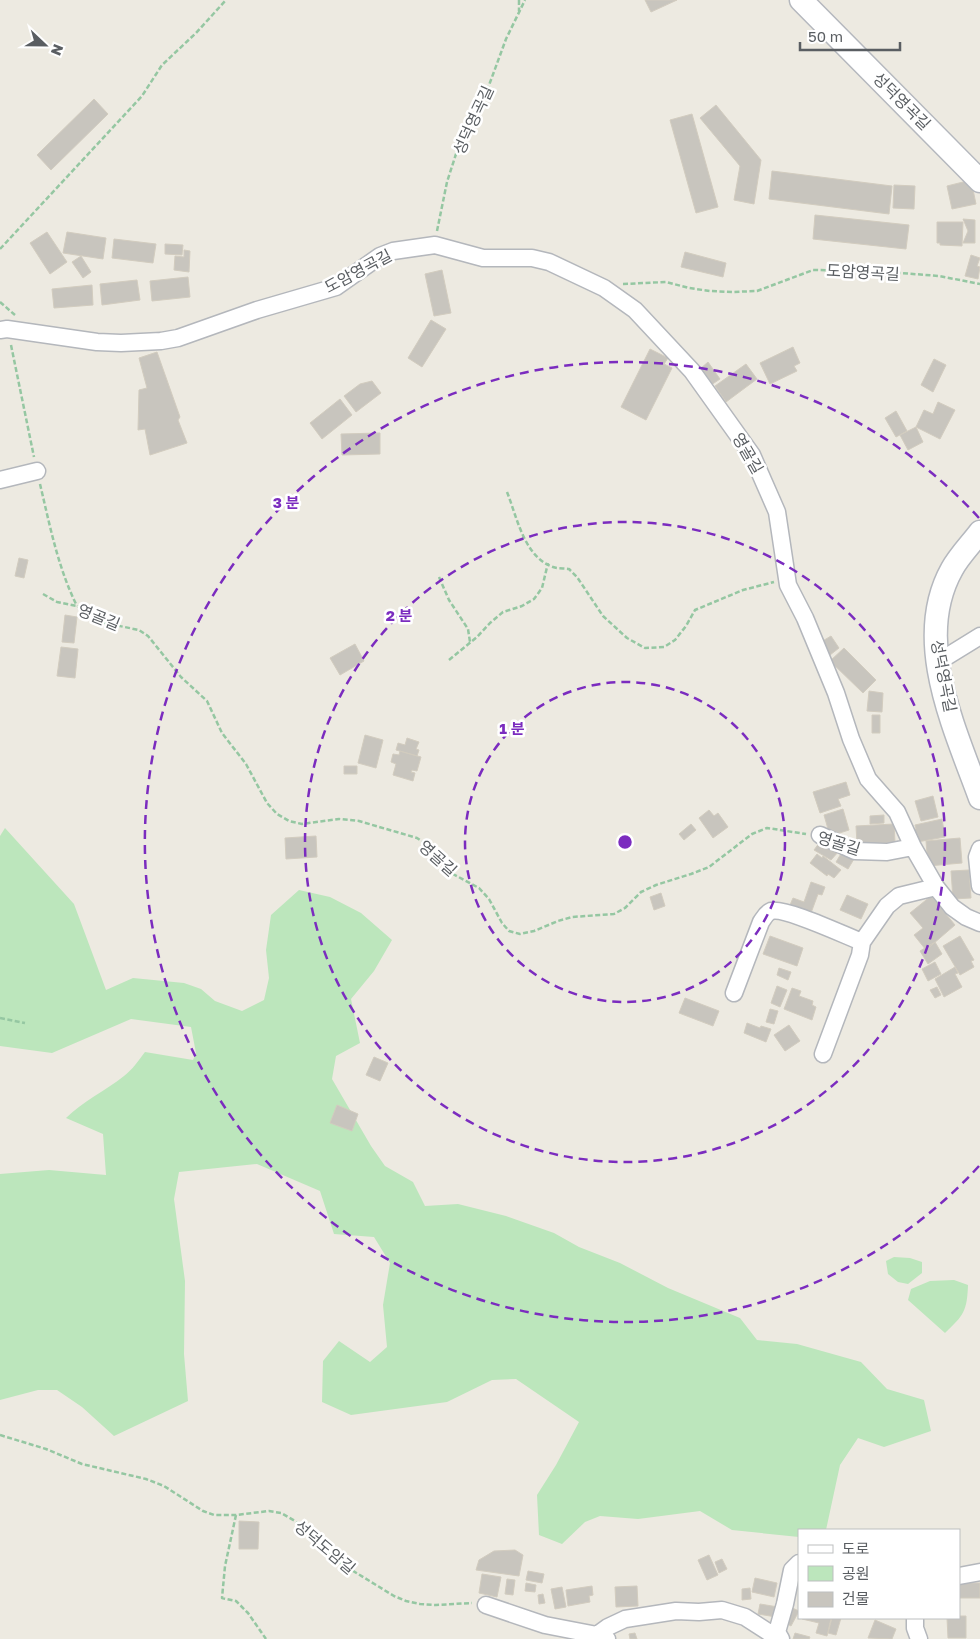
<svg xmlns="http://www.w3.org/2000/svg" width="980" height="1639" font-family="'Golos Text','Noto Sans KR',sans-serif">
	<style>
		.green { fill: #bce6bc }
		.building { fill: #c8c5be; stroke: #d2ccbf }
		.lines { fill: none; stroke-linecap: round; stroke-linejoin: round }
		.minor-casing { stroke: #b4b7bc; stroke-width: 19 }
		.secondary-casing { stroke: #b5b8be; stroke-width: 25 }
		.path { stroke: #95c7a2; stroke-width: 2.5; stroke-dasharray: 5 2.5; stroke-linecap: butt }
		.minor { stroke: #fff; stroke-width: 16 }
		.secondary { stroke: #fff; stroke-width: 22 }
		.ring { fill: none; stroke: #7b2cbf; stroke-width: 2.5; stroke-dasharray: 9 6 }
		.labels { text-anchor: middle; stroke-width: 5; stroke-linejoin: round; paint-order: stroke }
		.street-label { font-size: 16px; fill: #5a5e62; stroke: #fff }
		.centre { fill: #7b2cbf; stroke: #fff; stroke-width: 2.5 }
		.ring-label { font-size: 15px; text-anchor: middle; font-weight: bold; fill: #7b2cbf; stroke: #fff; stroke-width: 5; stroke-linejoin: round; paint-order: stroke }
	</style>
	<rect width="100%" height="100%" fill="#edeae1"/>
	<!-- green -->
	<path class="green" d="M5,828L74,904L106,990L133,978L184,983L201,989L215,1001L242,1011L264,1000L269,978L266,950L271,915L299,890L330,897L361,913L392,940L374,971L351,999L360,1043L336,1056L332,1079L371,1146L385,1166L413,1182L425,1206L458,1204L506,1216L554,1233L579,1247L620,1263L668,1288L740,1318L757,1340L797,1344L861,1362L887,1389L924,1400L931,1431L884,1447L858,1438L840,1465L826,1530H799V1537L732,1530L700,1511L638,1519L600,1516L585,1522L562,1544L539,1535L537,1495L556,1465L579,1422L516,1379L492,1380L447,1402L351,1415L322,1402L323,1361L339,1341L370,1362L387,1347L383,1305L390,1263L374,1237L334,1234L320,1191L257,1164L179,1172L174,1199L185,1281L184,1354L188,1401L114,1436L82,1407L57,1390H38L0,1400V1174L49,1170L106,1175L103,1134L66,1118C83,1101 105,1091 124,1076C132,1070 139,1060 145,1052L193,1060L196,1053L191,1027L131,1019L52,1053L0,1046V836Z
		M894,1257L910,1258L922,1262V1273L908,1284L898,1282L888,1274L886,1261Z
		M954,1280L968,1285C967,1311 964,1315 945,1333L908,1300L911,1289L930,1281Z"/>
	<!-- building -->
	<path class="building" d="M645,0H677L651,12Z
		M94,99L108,114L51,170L37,155Z
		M716,105L761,160L754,204L734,200L740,166L700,118Z
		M692,114L718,207L696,213L670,120Z
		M772,171L892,186L889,214L769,199Z
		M971,180L976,204L952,209L947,186Z
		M894,185L915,186L914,209L893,208Z
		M815,215L909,225L906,249L813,239Z
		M963,219L975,220V243H963L968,231Z
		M937,222H963L962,246L940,245V243H937Z
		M47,232L67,262L50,274L30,243Z
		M67,232L106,238L103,259L63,253Z
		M114,239L156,244L153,263L112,258Z
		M165,244L183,245L182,255L165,254Z
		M184,250L190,251L189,272L174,270L175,256L184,257Z
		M685,252L726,263L723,277L681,267Z
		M971,255L980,258L977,266L980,267L978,279L965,276Z
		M81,256L91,272L83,278L72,262Z
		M442,270L451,313L434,316L425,274Z
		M188,277L190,297L152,301L150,281Z
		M137,280L140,300L102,305L100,284Z
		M92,285L93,305L54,308L52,289Z
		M431,320L446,329L422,367L408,358Z
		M793,347L800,363L794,366L797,371L770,384L760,363Z
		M650,349L668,358L664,364L672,368L646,420L621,407Z
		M157,352L180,417L178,420L187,443L150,455L145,429L138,430L139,390L147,388L139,358Z
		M934,359L946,365L933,392L921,385Z
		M708,362L720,379L711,385L700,369Z
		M746,364L757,379L726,402L715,386Z
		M372,381L381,393L356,412L344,396L360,384Z
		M340,399L352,415L322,439L310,423Z
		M938,402L955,410L940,439L916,427L924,410L933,414Z
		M896,411L907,431L896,437L885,418Z
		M916,427L923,442L908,450L900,435Z
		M380,433V454L342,455L341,434Z
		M19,558L28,560L24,578L15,576Z
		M65,615L77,617L74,643L62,642Z
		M831,636L839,648L830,655L821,642Z
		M355,644L364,661L340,675L330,658Z
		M61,647L78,649L75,678L57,676Z
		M844,648L876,680L863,693L830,661Z
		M869,691L883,693L882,712L867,711Z
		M872,715H880V733H872Z
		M365,735L383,740L376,768L358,763Z
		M407,738L419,742L416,749L419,750L417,756L396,750L398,743L405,745Z
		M400,751L421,757L417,771L412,770L411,772L415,773L413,781L393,775L396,764L391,762L393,754L399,755Z
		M344,766H357V774H344Z
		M846,782L850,795L838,799L841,806L820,813L813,792Z
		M933,796L938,817L921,821L915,801Z
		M843,809L849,830L830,836L824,815Z
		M709,810L714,816L718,813L728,827L713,838L699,818Z
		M884,815V823L870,824V816Z
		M942,819L945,837L917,842L909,831L916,829L915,825Z
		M691,824L696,830L684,840L679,834Z
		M894,824L895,842L857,844L856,826Z
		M316,836L317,857L286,859L285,838Z
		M823,838L839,851L831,860L814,850Z
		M960,838L962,863L928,866L926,841Z
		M842,852L854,859L848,869L836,862Z
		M817,854L822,858L823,856L841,870L834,878L828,874L827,876L810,863Z
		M969,870L971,898L953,899L951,871Z
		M811,882L825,887L822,895L818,894L811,913L790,905L793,898L804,902Z
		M661,893L665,906L654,910L650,897Z
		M847,895L868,904L861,919L840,910Z
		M931,896L955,925L926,950L914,935L923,928L910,913Z
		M770,936L803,948L797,966L763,954Z
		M960,936L974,960L971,961L974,967L960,975L943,946Z
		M935,942L942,954L928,964L920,951Z
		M935,962L941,974L928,981L922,969Z
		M955,967L958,973L955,974L962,987L944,997L935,979Z
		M779,968L791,972L788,980L777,975Z
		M777,986L787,990L780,1007L771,1003Z
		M937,987L941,995L935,998L930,990Z
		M792,988L801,991L799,996L813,1001L812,1005L816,1007L812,1020L784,1009Z
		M685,998L719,1011L713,1026L679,1013Z
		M770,1009L778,1011L774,1024L766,1022Z
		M747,1023L760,1028L761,1026L771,1029L766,1042L744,1033Z
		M789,1025L800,1041L785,1051L774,1035Z
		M374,1057L388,1063L380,1081L366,1075Z
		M337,1105L358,1114L352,1131L330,1123Z
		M239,1521L259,1522L258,1549H239Z
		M515,1550L523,1555L519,1576L476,1570L479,1560L494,1551Z
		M709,1555L718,1575L707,1580L698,1560Z
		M722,1559L727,1569L719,1573L715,1562Z
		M528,1571L544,1574L542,1583L526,1580Z
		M482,1574L501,1577L497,1597L479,1593Z
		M755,1578L777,1583L774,1597L752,1592Z
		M507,1579L515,1580L513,1595L505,1594Z
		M526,1583L536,1585L535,1592L525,1591Z
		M959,1583H980V1598H959Z
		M592,1586L593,1595L589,1596L590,1602L568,1606L566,1590Z
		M637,1586L638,1606L616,1607L615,1587Z
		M562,1587L566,1607L555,1609L551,1589Z
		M750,1588L751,1599L742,1600V1589Z
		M543,1594L545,1603L539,1604L538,1595Z
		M760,1604L778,1607L776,1617L758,1614Z
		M790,1607L799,1611L791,1626L782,1621Z
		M959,1616H966V1638H948L947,1618H959Z
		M803,1618H831L827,1636L816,1633L819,1623L802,1619Z
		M832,1618H841L836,1635L828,1633Z
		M875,1620L896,1629L892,1639L868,1638Z
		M635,1633L637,1639H630L629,1634Z
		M795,1633L810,1637L809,1639H793Z"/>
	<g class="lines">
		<defs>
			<path id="minor" d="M0,330L7,329L97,342L121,343L161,341L178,338L257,310L336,287L380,256L393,251L435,245L483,258H532L549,262L604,288L635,310L692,371L752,455L777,512L788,585L805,618L836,693L851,739L868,779L897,812L913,847L936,887L952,907L966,917L980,923
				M0,480L37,471
				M938,662L980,636
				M820,835L855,851L887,852L913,847
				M980,849L977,857L980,886
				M734,993L761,922C764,918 766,913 771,911C785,907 846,936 862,942
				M823,1054L860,955L862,942L887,906L899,896L936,887
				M959,1576L980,1572
				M486,1605L545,1625L597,1635L607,1639
				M915,1618V1628L919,1639
				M597,1635L608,1627L625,1619L676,1611L699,1612L722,1610L745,1617L779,1639
				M781,1639L777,1632L785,1604L792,1570L799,1563"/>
			<path id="secondary" d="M801,0L980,181
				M980,532C971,544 959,556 952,569C912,640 955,729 980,798"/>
		</defs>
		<!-- minor casing -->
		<use href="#minor" class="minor-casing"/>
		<!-- secondary casing -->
		<use href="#secondary" class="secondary-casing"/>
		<!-- path -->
		<path class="path" d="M519,0V11
			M437,231L447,182L456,154L481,107L506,39L525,0
			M0,249L142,96L162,65L196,33L226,0
			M623,284L666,282L689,288L710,291L732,292L757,291L813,270L875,271L939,276L980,284
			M0,302L15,315
			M11,345L34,457
			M40,484C50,526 58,568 77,606
			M507,492C517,517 524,557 553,567C558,569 565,568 569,569L577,577L603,616L627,638L645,648L664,647L675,640L686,626L695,610L743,590L774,582
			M439,577L449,600L468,629L470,642
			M43,594L57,602L77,606L92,613L105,623L139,630L148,636L181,677L207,701L222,733L246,764L267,803L277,814L289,821L302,824L339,819L359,821L417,838L429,846L453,874L479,888L489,899L502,923L509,931L520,934L534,931L558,921L572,917L614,914L625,908L641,892L656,885L691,874L709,867L752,834L767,828L806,834
			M449,660L477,637L490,623L503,612L522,606L534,599L542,588L548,563
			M0,1018L25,1023
			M0,1435L46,1449L82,1464L146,1479L164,1486L203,1511L214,1515H236L269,1511L281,1513L295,1521L337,1561L394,1596L406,1601L420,1604L436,1605L472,1603
			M236,1515L225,1566L222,1598L236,1601L248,1613L266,1639"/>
		<!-- minor -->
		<use href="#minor" class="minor"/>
		<!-- secondary -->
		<use href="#secondary" class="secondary"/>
	</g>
	<!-- distance rings -->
	<g class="ring">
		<circle cx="625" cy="842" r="160"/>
		<circle cx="625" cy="842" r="320"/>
		<path d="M979 1166A480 480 0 1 1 979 518"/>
	</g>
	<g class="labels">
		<!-- street labels -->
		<g class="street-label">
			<text transform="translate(902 101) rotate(45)" y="6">성덕영곡길</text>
			<text transform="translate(473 120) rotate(-65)" y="6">성덕영곡길</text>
			<text transform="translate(358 271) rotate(-28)" y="6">도암영곡길</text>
			<text transform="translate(863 272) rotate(3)" y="6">도암영곡길</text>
			<text transform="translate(748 453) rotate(60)" y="6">영골길</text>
			<text transform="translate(99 617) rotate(22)" y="6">영골길</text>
			<text transform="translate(944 676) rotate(79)" y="6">성덕영곡길</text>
			<text transform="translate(839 843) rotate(17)" y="6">영골길</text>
			<text transform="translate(438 858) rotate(42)" y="6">영골길</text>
			<text transform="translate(325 1547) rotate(40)" y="6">성덕도암길</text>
		</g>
	</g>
	<circle cx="625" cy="842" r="8" class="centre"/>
	<g class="ring-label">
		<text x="286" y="508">3 분</text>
		<text x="399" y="621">2 분</text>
		<text x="512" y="734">1 분</text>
	</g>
	<!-- legend -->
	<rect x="798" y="1529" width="162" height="90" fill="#ffffff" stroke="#bdbfc0"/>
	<rect x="808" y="1545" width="25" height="8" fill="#ffffff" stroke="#bdbfc0"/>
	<text x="842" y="1554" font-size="15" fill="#5a5e62">도로</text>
	<rect x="808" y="1566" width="25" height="15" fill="#bce6bc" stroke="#bdbfc0"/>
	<text x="842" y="1579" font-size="15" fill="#5a5e62">공원</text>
	<rect x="808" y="1592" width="25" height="15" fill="#c8c5be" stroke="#bdbfc0"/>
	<text x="842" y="1604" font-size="15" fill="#5a5e62">건물</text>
	<!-- north arrow -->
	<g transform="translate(45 45) rotate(112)" stroke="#ffffff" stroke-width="4" paint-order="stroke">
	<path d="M0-4L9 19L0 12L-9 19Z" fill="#5a5e62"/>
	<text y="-8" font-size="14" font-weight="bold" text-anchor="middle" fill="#5a5e62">N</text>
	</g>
	<!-- scale -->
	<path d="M800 42v8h100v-8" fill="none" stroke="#5a5e62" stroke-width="2.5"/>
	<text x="808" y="42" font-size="15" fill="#5a5e62" stroke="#ffffff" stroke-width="4" paint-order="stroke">50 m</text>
</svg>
